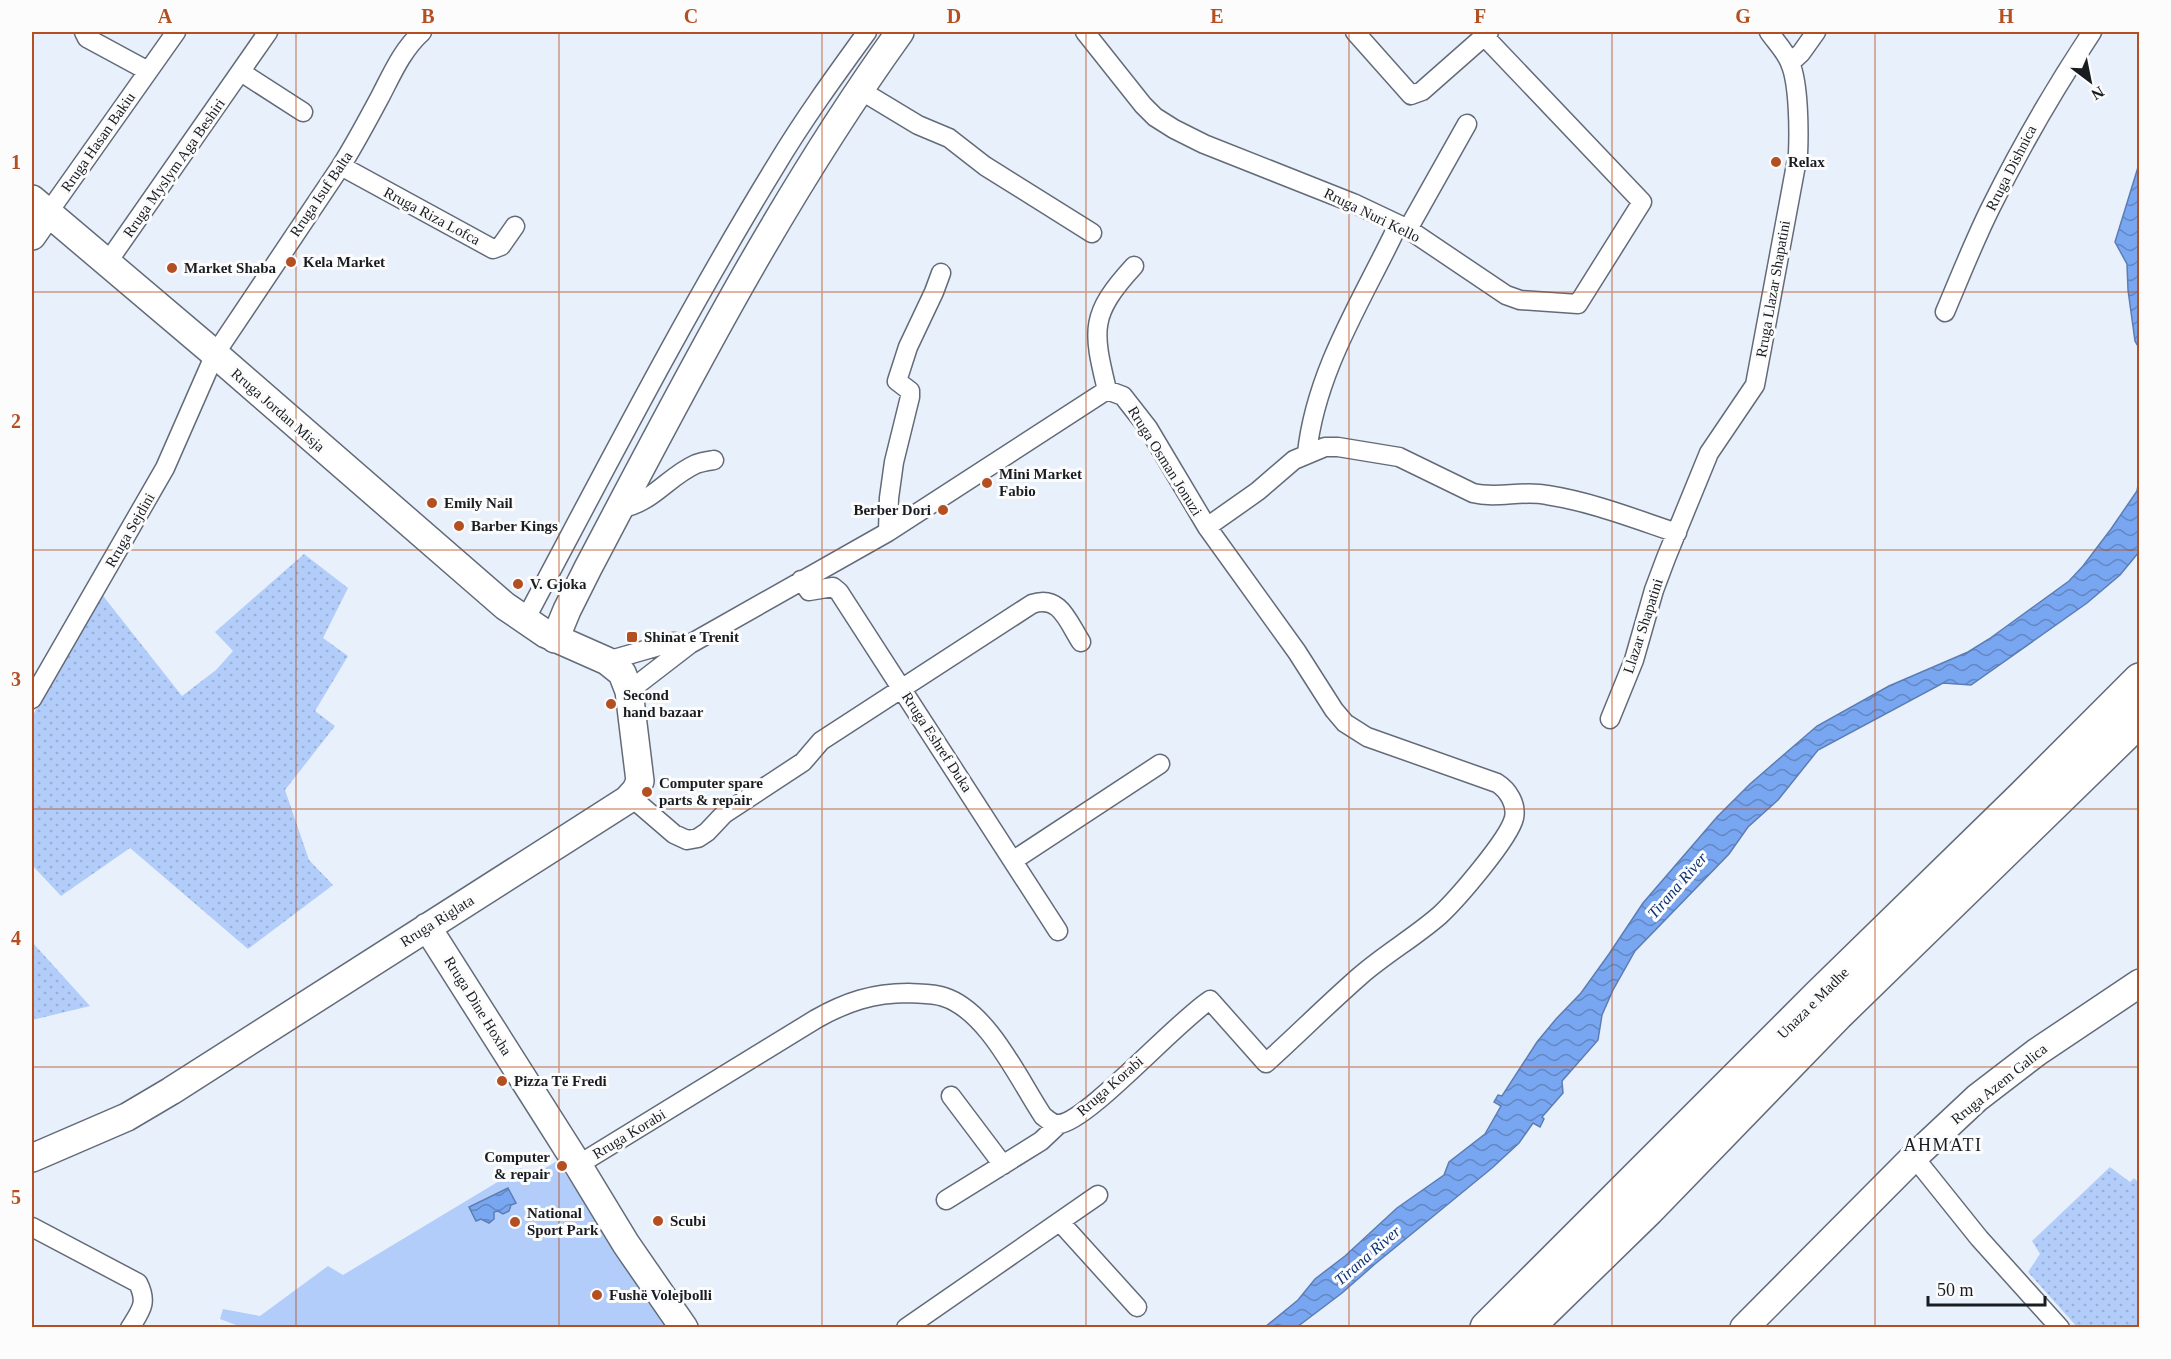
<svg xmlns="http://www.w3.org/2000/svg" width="2171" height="1359" font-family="Georgia,serif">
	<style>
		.grass { fill: url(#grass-dots) }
		.garden { fill: #b2cdf9 }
		.water { fill: url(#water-waves); stroke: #5c7db3; stroke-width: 1.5 }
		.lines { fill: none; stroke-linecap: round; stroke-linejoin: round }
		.street-casing { stroke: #636b79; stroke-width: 21 }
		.secondary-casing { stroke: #636b79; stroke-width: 30 }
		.highway-casing { stroke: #636b79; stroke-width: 36 }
		.street { stroke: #fff; stroke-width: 18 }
		.secondary { stroke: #fff; stroke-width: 27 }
		.highway { stroke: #fff; stroke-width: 33 }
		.grid { fill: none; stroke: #b44f21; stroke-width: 1.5; stroke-opacity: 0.55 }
		.poi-dot { fill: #b44f21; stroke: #fcfcfc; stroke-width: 2 }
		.labels { text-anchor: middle; stroke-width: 6; stroke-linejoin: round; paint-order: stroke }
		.street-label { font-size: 15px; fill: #191d22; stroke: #fcfcfc }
		.poi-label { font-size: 15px; font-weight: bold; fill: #191d22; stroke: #fcfcfc; text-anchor: start }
		.water-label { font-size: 16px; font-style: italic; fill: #0d3475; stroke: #fcfcfc }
		.quarter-label { font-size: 18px; letter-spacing: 1.5px; fill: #191d22; stroke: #fcfcfc }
		.neatline { fill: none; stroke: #b44f21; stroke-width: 2 }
		.grid-label { font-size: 20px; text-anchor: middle; font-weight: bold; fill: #b44f21 }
	</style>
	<defs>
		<pattern id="grass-dots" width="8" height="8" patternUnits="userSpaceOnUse" patternTransform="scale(1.5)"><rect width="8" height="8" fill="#b2cdf9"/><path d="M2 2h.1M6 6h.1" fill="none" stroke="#98b0d5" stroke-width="1.8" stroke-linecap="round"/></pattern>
		<pattern id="water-waves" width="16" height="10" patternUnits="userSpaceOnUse" patternTransform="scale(1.5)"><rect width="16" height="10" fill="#79a6f1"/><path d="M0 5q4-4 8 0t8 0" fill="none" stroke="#6287c3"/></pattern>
	</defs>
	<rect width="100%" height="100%" fill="#e8f0fc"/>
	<!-- grass -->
	<path class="grass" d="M304,554L348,588L323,638L348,656L315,711L335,726L285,790L309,860L333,885L248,949L130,848L61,896L32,865V717L100,592L182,696L216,670L233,651L215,632Z
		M32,942L90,1006L32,1020Z
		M2110,1167L2130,1182L2134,1178L2139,1183V1327H2077L2028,1272L2040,1254L2032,1241Z"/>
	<!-- garden -->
	<path class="garden" d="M557,1161L667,1327L244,1328L220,1319L223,1309L260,1316L328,1266L343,1275L521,1168L529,1178Z"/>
	<!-- water -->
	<path class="water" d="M2139,164V348L2135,341L2128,290L2127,264L2115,242Z
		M2139,480V552L2120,575L2087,603L1971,685L1943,683L1818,750L1778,800L1748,827L1729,854L1635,951L1613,990L1602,1015L1598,1040L1562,1081L1563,1093L1542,1117L1544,1119L1540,1127L1533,1123L1519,1143L1492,1168L1375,1264L1342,1293L1297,1327H1265L1298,1300L1315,1279L1345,1256L1397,1208L1444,1175L1449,1162L1485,1134L1501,1106L1494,1102L1498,1095L1502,1096L1537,1042L1556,1019L1581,993L1609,954L1643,903L1717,817L1750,784L1817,726L1889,686L1968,652L1989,639L2069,581L2083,566L2111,529L2137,491Z
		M508,1188L516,1203L511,1205L509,1211L503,1214L498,1211L494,1212V1219L489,1223L481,1219L476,1221L469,1207Z"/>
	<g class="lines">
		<defs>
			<path id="street" d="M84,32L87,38L148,71
				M1085,32L1143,105L1155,117L1174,129L1204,144L1353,203L1408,229L1506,295L1520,300L1578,304L1642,202L1484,36
				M1355,32L1411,95L1422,91L1489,32
				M1790,63L1801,53L1816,32
				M241,72L303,112
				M860,90L918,125L949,138L985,166L1092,233
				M341,166L493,249L501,246L515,226
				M48,213L176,32
				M1408,229L1467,124
				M107,263L268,32
				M1945,312C1960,277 1974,241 1991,207C2021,146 2055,88 2092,32
				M1107,390C1092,329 1090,314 1134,266
				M1307,453C1316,370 1363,299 1398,225
				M619,509C653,503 667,477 696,464C701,462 708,461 714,460
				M1207,527L1258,491L1294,460L1325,447H1338L1399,457L1473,493C1497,499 1522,490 1547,495C1592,502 1635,519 1677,533
				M888,532L889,498L894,462L910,397V391L897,381L908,347L934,292L941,273
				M801,580L809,591L833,587L839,592L1058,931
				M525,620C606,468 685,314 775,167C803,120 835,76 867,32
				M607,661L673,642L690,644
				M32,699L165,468L215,354L341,166C355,144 367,121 380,97C392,74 402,50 422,32
				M1610,719L1634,660L1654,590L1666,558L1709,453L1755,385L1798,154C1799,132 1799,83 1790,63C1786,52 1776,42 1769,32
				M631,797L674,834L687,840L698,838L707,832L724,814L803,762L821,741L1032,604C1060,594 1068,622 1081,642
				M1014,860L1160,764
				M951,1096L1003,1165
				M1914,1157L1979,1238L2060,1328
				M578,1165L816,1019C846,1002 873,993 908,993C920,994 932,993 944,997C988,1011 1019,1080 1043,1116C1047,1119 1053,1125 1059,1124C1087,1122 1177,1021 1210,1000L1266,1063C1298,1034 1328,1004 1360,976C1385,954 1415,937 1440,915C1457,899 1509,839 1514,818C1517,804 1508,790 1497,783L1367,737L1345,723L1334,710L1297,652L1207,527L1148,428L1123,396L1107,390L888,532L690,644L629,691
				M946,1200L1041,1141L1059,1124
				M1060,1222L1137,1307
				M32,1227L138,1283C148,1303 141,1310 130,1328
				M906,1328L1098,1195"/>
			<path id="secondary" d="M32,199L215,354L505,606L546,634L607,661L622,673L629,691L640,781L636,790L627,800L171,1091L127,1117L32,1158
				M32,236L48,213
				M555,639L567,610L588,568C684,386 779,200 900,32
				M427,927L578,1165L626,1244L684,1328
				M1744,1328L1914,1157L1977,1098L2037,1052L2140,983"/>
			<path id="highway" d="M1487,1328L1819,996L2022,798L2140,680
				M1526,1328L1648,1209L1837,1014L2140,719"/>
		</defs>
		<!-- street casing -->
		<use href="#street" class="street-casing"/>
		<!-- secondary casing -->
		<use href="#secondary" class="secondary-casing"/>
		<!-- highway casing -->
		<use href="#highway" class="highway-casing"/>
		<!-- street -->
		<use href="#street" class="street"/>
		<!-- secondary -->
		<use href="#secondary" class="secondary"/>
		<!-- highway -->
		<use href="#highway" class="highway"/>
	</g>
	<!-- grid -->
	<path class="grid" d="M296,32V1328M559,32V1328M822,32V1328M1086,32V1328M1349,32V1328M1612,32V1328M1875,32V1328M32,292H2140M32,550H2140M32,809H2140M32,1067H2140"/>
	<!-- markers -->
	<g class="poi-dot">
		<circle cx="1776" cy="162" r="6"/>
		<circle cx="291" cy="262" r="6"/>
		<circle cx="172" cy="268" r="6"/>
		<circle cx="987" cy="483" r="6"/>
		<circle cx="432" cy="503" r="6"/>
		<circle cx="943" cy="510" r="6"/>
		<circle cx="459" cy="526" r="6"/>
		<circle cx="518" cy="584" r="6"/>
		<rect x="626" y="631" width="12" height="12" rx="3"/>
		<circle cx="611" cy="704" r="6"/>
		<circle cx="647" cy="792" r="6"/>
		<circle cx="502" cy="1081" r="6"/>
		<circle cx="562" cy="1166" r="6"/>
		<circle cx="658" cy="1221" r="6"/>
		<circle cx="515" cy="1222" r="6"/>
		<circle cx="597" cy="1295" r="6"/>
	</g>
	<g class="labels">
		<!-- street labels -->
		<g class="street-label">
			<text transform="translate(98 142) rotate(-55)" y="5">Rruga Hasan Bakiu</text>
			<text transform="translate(174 168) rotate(-55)" y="5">Rruga Myslym Aga Beshiri</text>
			<text transform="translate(2011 168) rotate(-63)" y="5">Rruga Dishnica</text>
			<text transform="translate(321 194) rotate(-56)" y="5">Rruga Isuf Balta</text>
			<text transform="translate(1372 215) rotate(26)" y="5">Rruga Nuri Kello</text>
			<text transform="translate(432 216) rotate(28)" y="5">Rruga Riza Lofca</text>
			<text transform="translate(1773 289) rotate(-80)" y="5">Rruga Llazar Shapatini</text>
			<text transform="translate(278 410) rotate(41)" y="5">Rruga Jordan Misja</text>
			<text transform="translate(1165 461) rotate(58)" y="5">Rruga Osman Jonuzi</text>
			<text transform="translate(130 530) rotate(-60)" y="5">Rruga Sejdini</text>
			<text transform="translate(1643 626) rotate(-72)" y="5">Llazar Shapatini</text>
			<text transform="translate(937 742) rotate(57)" y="5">Rruga Eshref Duka</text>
			<text transform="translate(437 921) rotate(-32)" y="5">Rruga Riglata</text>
			<text transform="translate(1813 1003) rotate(-45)" y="5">Unaza e Madhe</text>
			<text transform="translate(478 1006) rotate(58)" y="5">Rruga Dine Hoxha</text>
			<text transform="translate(1999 1084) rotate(-39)" y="5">Rruga Azem Galica</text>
			<text transform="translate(1110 1086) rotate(-41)" y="5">Rruga Korabi</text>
			<text transform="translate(629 1134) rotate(-31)" y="5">Rruga Korabi</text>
		</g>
		<!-- poi labels -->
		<g class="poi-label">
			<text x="1788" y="167">Relax</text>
			<text x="303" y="267">Kela Market</text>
			<text x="184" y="273">Market Shaba</text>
			<text x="999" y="479">Mini Market<tspan x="999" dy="17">Fabio</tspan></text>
			<text x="444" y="508">Emily Nail</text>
			<text x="931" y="515" text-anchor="end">Berber Dori</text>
			<text x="471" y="531">Barber Kings</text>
			<text x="530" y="589">V. Gjoka</text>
			<text x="644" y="642">Shinat e Trenit</text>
			<text x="623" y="700">Second<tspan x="623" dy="17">hand bazaar</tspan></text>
			<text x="659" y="788">Computer spare<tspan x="659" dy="17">parts &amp; repair</tspan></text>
			<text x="514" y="1086">Pizza Të Fredi</text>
			<text x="550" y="1162" text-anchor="end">Computer<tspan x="550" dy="17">&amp; repair</tspan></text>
			<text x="527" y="1218">National<tspan x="527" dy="17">Sport Park</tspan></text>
			<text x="670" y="1226">Scubi</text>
			<text x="609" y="1300">Fushë Volejbolli</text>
		</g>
		<!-- water labels -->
		<g class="water-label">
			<text transform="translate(1677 885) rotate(-49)" y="6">Tirana River</text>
			<text transform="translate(1367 1255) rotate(-41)" y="6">Tirana River</text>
		</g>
		<!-- quarter labels -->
		<g class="quarter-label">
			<text x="1943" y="1151">AHMATI</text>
		</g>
	</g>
	<!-- border -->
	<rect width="2171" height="1359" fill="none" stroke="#fcfcfc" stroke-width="66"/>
	<!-- north arrow -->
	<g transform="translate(2090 81) rotate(148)" stroke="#fcfcfc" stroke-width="4.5" paint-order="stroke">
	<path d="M0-4.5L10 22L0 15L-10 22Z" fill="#191d22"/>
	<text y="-9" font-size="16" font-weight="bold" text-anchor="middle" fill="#191d22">N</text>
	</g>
	<!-- scale -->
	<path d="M1928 1296v9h117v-9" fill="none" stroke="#191d22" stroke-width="3"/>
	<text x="1937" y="1296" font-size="18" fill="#191d22" stroke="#fcfcfc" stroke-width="4.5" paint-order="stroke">50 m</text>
	<rect x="33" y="33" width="2105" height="1293" class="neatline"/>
	<g class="grid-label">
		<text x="165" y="23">A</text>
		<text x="428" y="23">B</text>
		<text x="691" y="23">C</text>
		<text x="954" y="23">D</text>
		<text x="1217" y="23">E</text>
		<text x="1480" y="23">F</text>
		<text x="1743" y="23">G</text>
		<text x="2006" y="23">H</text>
		<text x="16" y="169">1</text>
		<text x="16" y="428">2</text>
		<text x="16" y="686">3</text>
		<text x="16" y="945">4</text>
		<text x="16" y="1204">5</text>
	</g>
</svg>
